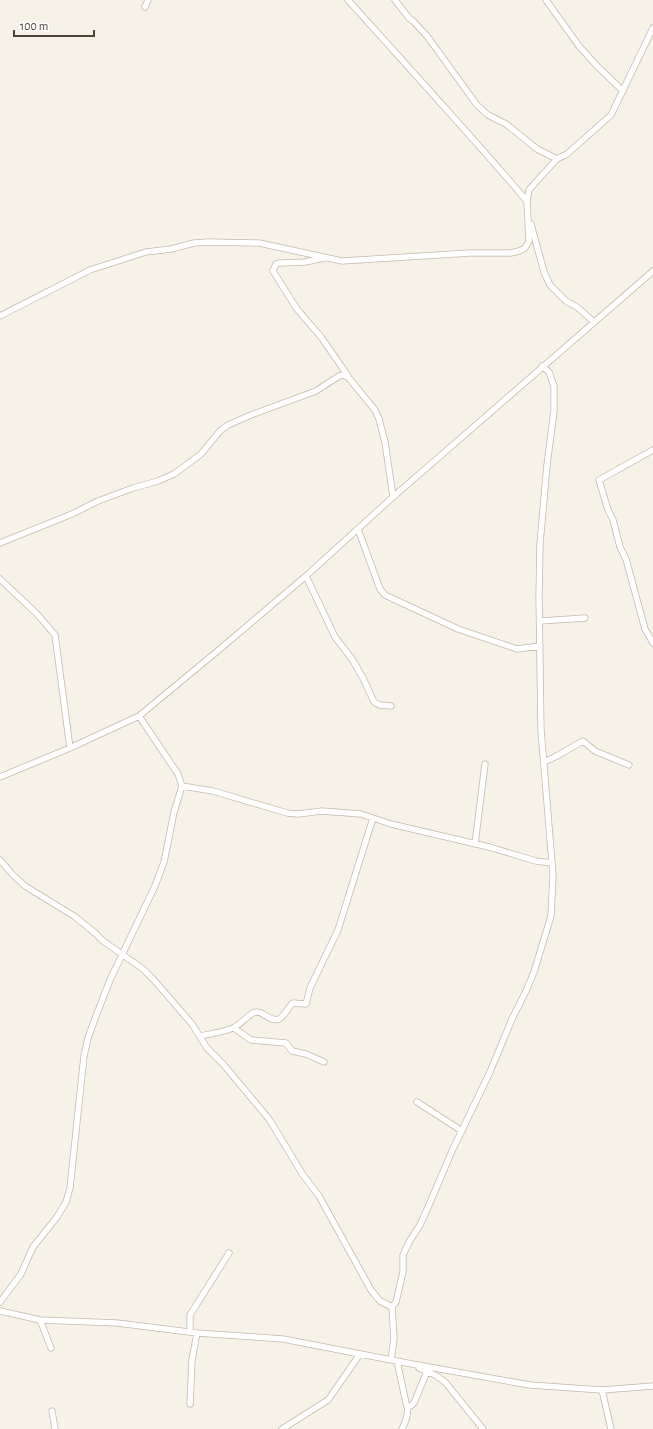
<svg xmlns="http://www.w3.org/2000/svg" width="653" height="1429" font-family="'Alegreya Sans',sans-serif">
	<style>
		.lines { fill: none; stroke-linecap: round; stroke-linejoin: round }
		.minor-casing { stroke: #c2baa9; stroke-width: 7 }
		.minor { stroke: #fff; stroke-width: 5.5 }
	</style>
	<rect width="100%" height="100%" fill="#f6f2e8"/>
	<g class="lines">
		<defs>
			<path id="minor" d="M348,0C408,67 469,133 527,201
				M395,0L409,18L414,22L427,36L477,105L488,115L506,124L537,149L557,159
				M546,0L579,46L597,66L623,91
				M145,7L148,0
				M531,224L544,272L550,285L566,301L577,307L594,322
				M324,258L305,262L280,263L276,264L273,271L297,309L321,337L348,376
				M0,316L90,270L146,252L171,249L194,243L208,242L259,243L342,261L470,253H511L519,251L525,248L529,241L527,201L529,190L535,183L557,159L567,154L611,115L653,28
				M653,450L599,480L608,510L613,520L620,547L626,559L645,629L653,643
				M358,529L380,589L385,595L458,629L517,649L540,646
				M0,543L72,514L98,501L133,488L158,481L174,474L201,454L220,431L228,425L251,415L316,391L339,376L343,375L348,377L375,410L379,419L385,442L393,497
				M306,576L335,637L352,659L363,678L374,702L380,705L391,706
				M0,579L37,614L55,635L70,748
				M540,621L585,618
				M544,762L555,757L583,741L595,751L629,765
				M0,777L70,748L139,716L220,649L306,576L393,497L653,271
				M182,786L213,791L287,813L298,814L322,811L361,814L391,824L489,847L536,861L552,863
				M475,844L485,764
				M0,860L13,875L25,886L74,916L95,933L103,941L143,969L154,980L192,1024L207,1048L223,1064L269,1119L303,1175L319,1196L371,1290L380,1301L392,1307L394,1339L391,1360
				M234,1028L251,1040L286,1043L292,1051L306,1054L324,1062
				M200,1036C211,1034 223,1032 233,1028C241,1024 246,1017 253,1013C262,1008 269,1023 279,1019C285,1016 288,1007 293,1003L306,1004L310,988L338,930L373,818
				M417,1102L462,1131
				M0,1302L21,1274L33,1247L57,1217L66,1202L70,1188L84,1056L88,1038L96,1016L110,980L155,886L164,862L174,812L182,786L178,774L139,716
				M392,1307L396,1302L403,1272V1255L409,1242L420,1225L429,1205L452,1151L490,1072L512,1019L526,991L534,972L551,916L553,875L541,730L539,597L540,544L547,465L554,411V386L549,372L542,366
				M0,1311L40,1320L117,1323L197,1333L283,1339L412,1364L530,1385L602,1390L653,1386
				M40,1320L51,1348
				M190,1332V1315L229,1253
				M397,1361L406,1403C410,1411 406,1421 402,1429
				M419,1368L435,1375L445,1382L483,1429
				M602,1390L611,1429
				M190,1404L192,1360L197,1333
				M408,1408L414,1403L428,1369
				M52,1411L55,1429
				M282,1429L328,1400L360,1354"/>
		</defs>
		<!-- minor casing -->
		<use href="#minor" class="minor-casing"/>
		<!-- minor -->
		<use href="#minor" class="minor"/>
	</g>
	<!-- scale -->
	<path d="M14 30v6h80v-6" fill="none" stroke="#4a4235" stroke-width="2"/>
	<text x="20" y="30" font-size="12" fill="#4a4235" stroke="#ffffff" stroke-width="3" paint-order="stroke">100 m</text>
</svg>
